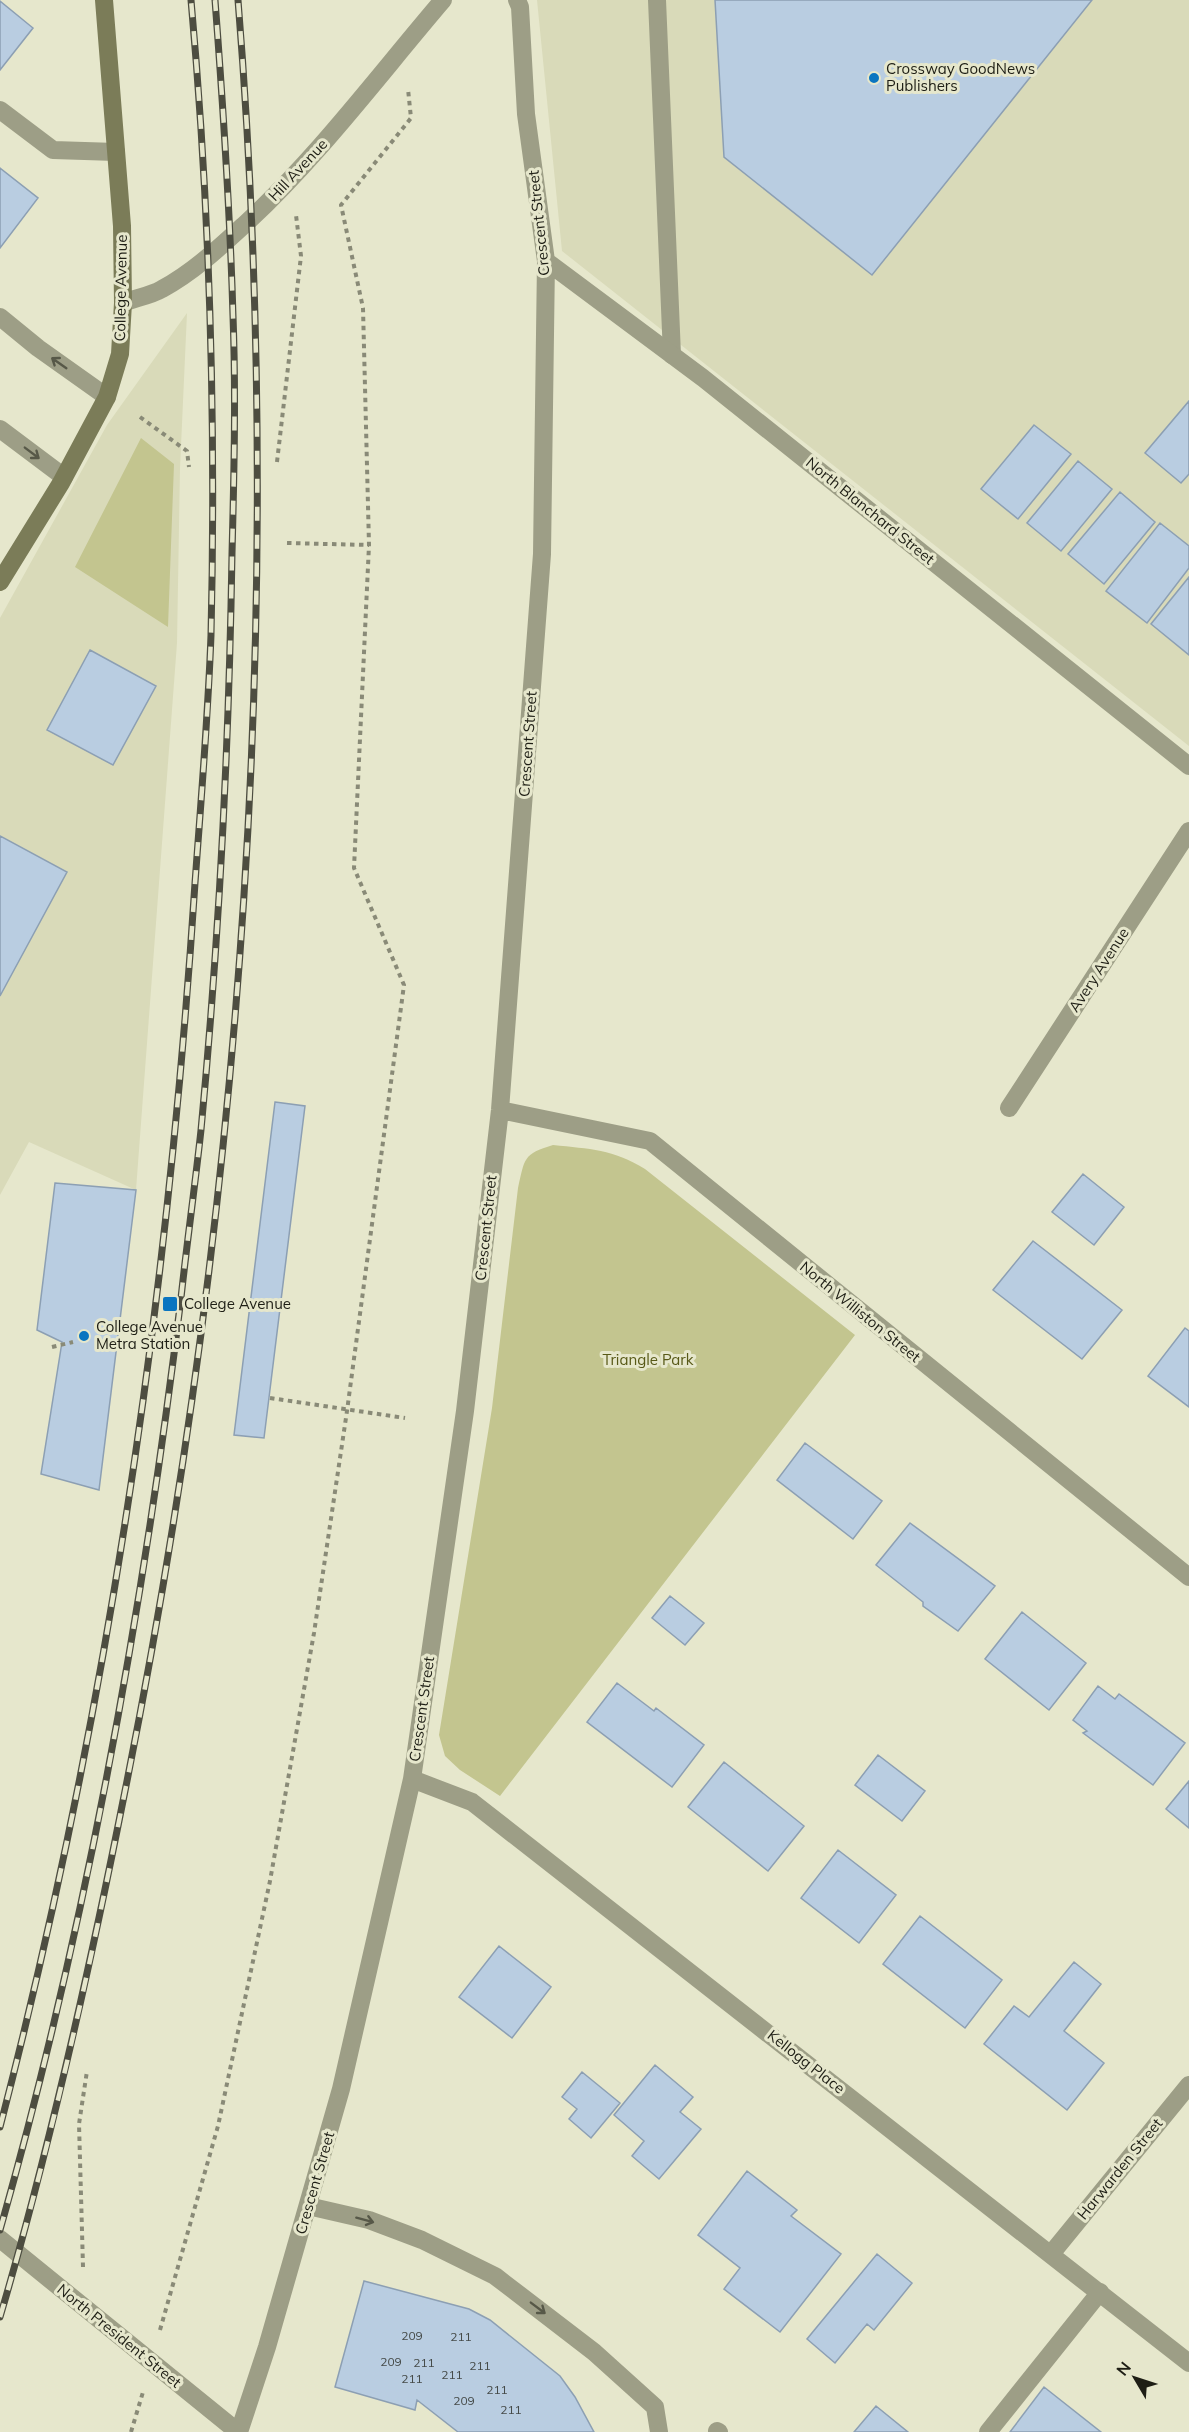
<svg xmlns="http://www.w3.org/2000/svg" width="1189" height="2432" font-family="Mulish,sans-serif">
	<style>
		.built { fill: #d9dab9 }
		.green { fill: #c3c58f }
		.building { fill: #b9cde1; stroke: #8c9fb3; stroke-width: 1.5 }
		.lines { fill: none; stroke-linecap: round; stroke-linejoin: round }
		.path { stroke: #898a77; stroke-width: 4; stroke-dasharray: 4.5 4.5; stroke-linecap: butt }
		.lane { stroke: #9d9e86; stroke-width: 18 }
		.street { stroke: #9d9e86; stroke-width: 18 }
		.secondary { stroke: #7b7c58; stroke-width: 18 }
		.rail-casing { stroke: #4d4d40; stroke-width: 7 }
		.rail { stroke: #e6e7cc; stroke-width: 4.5; stroke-dasharray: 14; stroke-linecap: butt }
		.oneway { stroke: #575848 }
		.poi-dot { fill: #0a75c0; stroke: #e6e7cc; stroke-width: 2 }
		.labels { text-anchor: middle; stroke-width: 6; stroke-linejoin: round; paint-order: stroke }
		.number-label { font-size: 12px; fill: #454a48 }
		.poi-label { font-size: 15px; fill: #1e1e15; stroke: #e6e7cc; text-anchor: start }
		.street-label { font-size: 15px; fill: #1e1e15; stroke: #e6e7cc }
		.park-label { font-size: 15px; fill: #585917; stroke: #e6e7cc }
	</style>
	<rect width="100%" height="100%" fill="#e6e7cc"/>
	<!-- built -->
	<path class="built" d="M537,0H1189V746L562,251Z
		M187,313L180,468L177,643L136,1190L29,1142L0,1195V618L107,425Z"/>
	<!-- green -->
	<path class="green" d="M141,438L174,464L168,627L75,567Z
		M553,1145C590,1149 613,1149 645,1169L855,1335L500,1796L460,1770L445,1756L439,1735L492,1408L518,1188C525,1158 523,1154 553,1145Z"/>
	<!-- building -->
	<path class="building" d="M715,0H1092L872,275L724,157Z
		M0,1L33,28L0,70Z
		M0,168L38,198L0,248Z
		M1189,401V474L1181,483L1145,453Z
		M1034,425L1071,454L1018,519L981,489Z
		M1078,461L1112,489L1061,551L1027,523Z
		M1120,492L1155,522L1104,584L1068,554Z
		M1160,523L1189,546V568L1147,623L1106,591Z
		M1189,577V655L1151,624Z
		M90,650L156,686L113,765L47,730Z
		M0,836L67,872L0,996Z
		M275,1102L305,1106L264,1438L234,1435Z
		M1083,1174L1124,1207L1094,1245L1052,1212Z
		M55,1183L136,1190L99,1490L41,1474L62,1342L37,1330Z
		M1033,1241L1122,1310L1082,1359L993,1290Z
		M1185,1328L1189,1331V1407L1148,1376Z
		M805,1443L882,1501L853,1539L777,1480Z
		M910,1523L995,1586L958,1631L923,1606V1602L876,1565Z
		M670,1596L704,1623L685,1645L652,1618Z
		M1022,1612L1086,1663L1049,1710L985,1659Z
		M617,1683L654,1711L656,1708L704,1745L672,1787L587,1722Z
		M1098,1686L1115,1699L1119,1694L1185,1743L1153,1785L1083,1733L1087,1731L1073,1720Z
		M878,1755L925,1791L902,1821L855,1785Z
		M724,1762L804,1826L768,1871L688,1807Z
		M1189,1781V1828L1166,1809Z
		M838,1850L896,1895L859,1943L801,1898Z
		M920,1916L1002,1980L965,2028L883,1964Z
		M499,1946L551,1987L512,2038L459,1997Z
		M1074,1962L1101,1984L1064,2031L1104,2063L1067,2110L984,2044L1014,2006L1029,2017Z
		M655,2065L693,2097L680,2112L701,2129L659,2179L632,2156L644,2141L614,2115Z
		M582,2072L620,2103L591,2138L569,2119L577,2109L562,2097Z
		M747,2171L797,2210L791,2216L841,2254L780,2332L724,2289L740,2268L698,2235Z
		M877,2254L912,2283L874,2330L867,2324L835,2363L807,2339Z
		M364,2281L469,2309L490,2320L560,2376L575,2397L594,2432H458L417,2400L415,2410L335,2387Z
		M1044,2387L1101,2432H1010Z
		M876,2406L908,2432H854Z"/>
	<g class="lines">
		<!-- path -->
		<path class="path" d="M140,417L187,451L189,467
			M277,462L301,256L296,215
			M287,543L369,545
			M52,1347L73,1342
			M270,1398L405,1418
			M83,2267L79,2124L87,2071
			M160,2330L218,2126L270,1881L314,1633L347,1411L404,985L354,868L369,545L363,308L341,205L411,118L408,89
			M131,2432L143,2392"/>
		<!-- lane -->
		<path class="lane" d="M657,0L672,355
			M0,110L53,150L116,152
			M0,317L38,348L107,397
			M0,429L64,477
			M1009,1108L1189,831
			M308,2206L369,2220L422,2240L495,2276L594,2352L655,2407L659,2432
			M717,2431L719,2432
			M988,2432L1100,2292"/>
		<!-- street -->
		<path class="street" d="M546,261L703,378L1189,766
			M123,303C135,298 150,296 162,289C192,273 219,248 244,225C318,157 378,76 443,0
			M500,1110L650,1141L1189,1577
			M412,1779L472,1802L1189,2363
			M0,2239L238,2432
			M1051,2254L1189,2085
			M239,2432L267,2347L341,2089L412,1779L465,1411L500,1110L542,554L546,261L526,114L520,7L517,0"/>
		<!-- secondary -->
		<path class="secondary" d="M0,582L61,483L107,397L120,354L123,303L122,226L104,0"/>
		<defs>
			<path id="rail" d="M0,2127C106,1720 168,1302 195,883C201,800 208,718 211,635C216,424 210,211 191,0
				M0,2230C86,1927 143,1611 181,1298C187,1242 195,1186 201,1130C219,939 229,746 232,554C234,475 236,395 233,316C230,211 223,105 215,0
				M0,2317C51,2144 90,1968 125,1791C243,1203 286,598 238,0"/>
		</defs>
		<!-- rail casing -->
		<use href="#rail" class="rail-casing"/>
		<!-- rail -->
		<use href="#rail" class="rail"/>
	</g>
	<!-- one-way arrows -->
	<defs><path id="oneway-shaft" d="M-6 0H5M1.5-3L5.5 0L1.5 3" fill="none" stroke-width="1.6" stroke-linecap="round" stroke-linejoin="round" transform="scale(1.5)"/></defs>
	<g class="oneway">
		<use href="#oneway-shaft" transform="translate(59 363) rotate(-145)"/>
		<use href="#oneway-shaft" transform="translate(32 453) rotate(37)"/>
		<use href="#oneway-shaft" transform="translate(365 2220) rotate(15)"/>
		<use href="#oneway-shaft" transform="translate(538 2308) rotate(37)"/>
	</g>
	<!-- markers -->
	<g class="poi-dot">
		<circle cx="874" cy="78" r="6"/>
		<rect x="162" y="1296" width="16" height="16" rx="3"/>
		<circle cx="84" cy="1336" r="6"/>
	</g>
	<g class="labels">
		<!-- number labels -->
		<g class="number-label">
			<text x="412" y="2340">209</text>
			<text x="461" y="2341">211</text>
			<text x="391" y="2366">209</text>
			<text x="424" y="2367">211</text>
			<text x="480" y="2370">211</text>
			<text x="452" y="2379">211</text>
			<text x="412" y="2383">211</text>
			<text x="497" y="2394">211</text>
			<text x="464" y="2405">209</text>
			<text x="511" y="2414">211</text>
		</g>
		<!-- poi labels -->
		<g class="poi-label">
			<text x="886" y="74">Crossway GoodNews<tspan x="886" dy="17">Publishers</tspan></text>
			<text x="184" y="1309">College Avenue</text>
			<text x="96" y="1332">College Avenue<tspan x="96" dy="17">Metra Station</tspan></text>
		</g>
		<!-- street labels -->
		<g class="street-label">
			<text transform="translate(298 170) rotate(-47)" y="5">Hill Avenue</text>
			<text transform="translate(539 223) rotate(-96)" y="5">Crescent Street</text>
			<text transform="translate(121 288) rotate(-89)" y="5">College Avenue</text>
			<text transform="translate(870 511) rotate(39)" y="5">North Blanchard Street</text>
			<text transform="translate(528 744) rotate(-86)" y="5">Crescent Street</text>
			<text transform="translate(1099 970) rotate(-57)" y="5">Avery Avenue</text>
			<text transform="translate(486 1228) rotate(-84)" y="5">Crescent Street</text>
			<text transform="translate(860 1312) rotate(39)" y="5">North Williston Street</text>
			<text transform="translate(422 1709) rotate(-82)" y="5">Crescent Street</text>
			<text transform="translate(806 2062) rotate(38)" y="5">Kellogg Place</text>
			<text transform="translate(1120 2169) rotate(-51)" y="5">Harwarden Street</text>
			<text transform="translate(315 2183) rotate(-74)" y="5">Crescent Street</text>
			<text transform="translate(119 2336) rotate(39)" y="5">North President Street</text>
		</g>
		<!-- park labels -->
		<g class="park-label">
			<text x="648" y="1365">Triangle Park</text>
		</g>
	</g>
	<!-- north arrow -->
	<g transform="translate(1135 2378) rotate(309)" stroke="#e6e7cc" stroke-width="4.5" paint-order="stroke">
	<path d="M0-4.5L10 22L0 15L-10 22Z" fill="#1e1e15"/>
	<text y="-9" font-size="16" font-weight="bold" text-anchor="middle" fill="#1e1e15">N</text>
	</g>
</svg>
